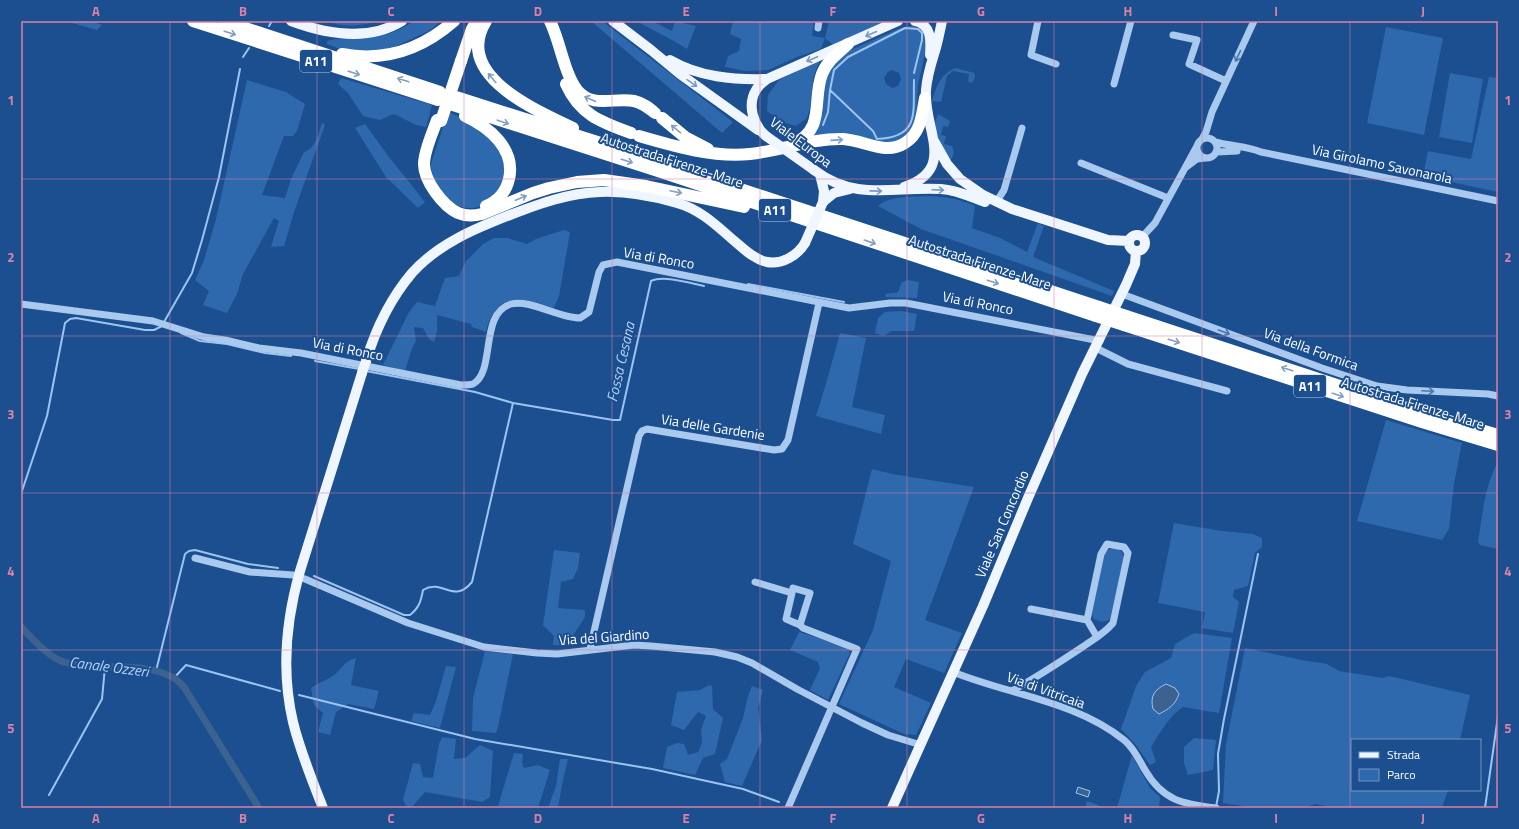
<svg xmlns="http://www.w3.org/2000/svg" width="1519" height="829" font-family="'Titillium Web',sans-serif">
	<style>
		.green { fill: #2e69ad; fill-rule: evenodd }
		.water { fill: #3c6290; stroke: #9cc4f0 }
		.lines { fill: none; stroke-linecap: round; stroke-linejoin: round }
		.stream { stroke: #9cc4f0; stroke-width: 2 }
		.canal { stroke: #3c6290; stroke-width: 7 }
		.minor { stroke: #a9c9ee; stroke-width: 7 }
		.major { stroke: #f0f6ff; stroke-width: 10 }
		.highway { stroke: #fff; stroke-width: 12 }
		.major-bridge { stroke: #f0f6ff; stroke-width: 10 }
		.highway-bridge { stroke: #fff; stroke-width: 12 }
		.oneway { stroke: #829ec1 }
		.oneway2 { stroke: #7b9ac1 }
		.oneway3 { stroke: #4674ac }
		.grid { fill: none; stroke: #dd80a5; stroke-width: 1; stroke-opacity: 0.55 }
		.labels { text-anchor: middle; stroke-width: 4; stroke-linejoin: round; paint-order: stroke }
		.shield { fill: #1b4f8f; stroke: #bbcadd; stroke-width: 1 }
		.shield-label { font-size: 13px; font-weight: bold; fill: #fff }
		.street-label { font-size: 14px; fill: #fff; stroke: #1b4f8f }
		.water-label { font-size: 15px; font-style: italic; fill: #b5d3f5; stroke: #1b4f8f }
		.neatline { fill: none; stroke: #dd80a5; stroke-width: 1.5 }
		.grid-label { font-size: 13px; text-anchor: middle; font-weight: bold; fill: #dd80a5 }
	</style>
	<rect width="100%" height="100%" fill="#1b4f8f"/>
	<!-- green -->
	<path class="green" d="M65,21H90L102,25L97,30Z
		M324,21H379C356,27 346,27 324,21Z
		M414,21H441L429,31L394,47L368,52L343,50L327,44V41C346,35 365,40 383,35C394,33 405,27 414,21Z
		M591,21H602L733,122L722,133Z
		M636,21H656V23L672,31L675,21L696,26L687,49L672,40Z
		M733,21H814L812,36L825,38L829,21H887L833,45L825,38L821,49L797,57L768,70L745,71L725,67L728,56L739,51L741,39L730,34Z
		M913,26L921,30L924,33L927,44L918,85L916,118L912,131L894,144L811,140L826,72L846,52L898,29L904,27ZM892,70L899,73L901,79L898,86L892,88L886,84L884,78L888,72Z
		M1386,27L1443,38L1424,135L1367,123Z
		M820,60L813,78L812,101L807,118L796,126L782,122L767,111L768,95L779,80Z
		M956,68L974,73L975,76L973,82L970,83L968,81L969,74L953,71L947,76L941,102L932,101C936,87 941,73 956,68Z
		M1450,73L1483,79L1472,143L1439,137Z
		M1489,77L1498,78V192L1423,176L1428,151L1471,159Z
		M341,78L432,105L426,127L416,125L394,114L380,120L363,116L348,93L338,84Z
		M247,80L286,92L305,104L297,131L293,136H284L262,195L285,198L291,179L304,152C316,148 318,134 322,123L325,125L294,212L284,246L271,247L279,221L274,218L243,274L237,294L227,313L203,305L209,291L195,280L204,260L216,219Z
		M448,112L474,123L506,157L504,186C497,192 489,203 481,206C464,213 444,201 436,188C432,182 431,170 431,164Z
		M938,114L950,121L948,127L943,126L941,135L946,136L944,144L952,146L954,153L950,162C944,151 935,137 935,123C935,121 937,117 938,114Z
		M365,124L389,157L425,202L418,208L386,177L355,128Z
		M930,196C945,197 961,199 975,206L972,228L1000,238L1027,252L1038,223L1044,226L1033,257L1114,291L1112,296L921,229L878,206C890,195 914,197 930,196Z
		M564,230L570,232L559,296L554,308C523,297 495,291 486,332L472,327L471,324L437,315V331L434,342L429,339L423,328L414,327L416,341L412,348L405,371L383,365L409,312L417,302L435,306L445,278L459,276L466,261L483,244L494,238H507L527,244L536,239Z
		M908,280L919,282L917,298L886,297L885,294L898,292L902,282Z
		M901,311L917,314L914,331H892L883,336L875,333L878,318L885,312Z
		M840,333L866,338L852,407L885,415L881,434L816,416L827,380Z
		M1386,420L1462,443L1454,484L1449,529L1442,540L1357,521Z
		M1498,462V549L1480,545L1478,542C1482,518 1485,483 1498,462Z
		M872,469L892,474L974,487L925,620L962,633L944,673L906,659L894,687L931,703L916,735L904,734L839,704L873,630L891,561L853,544Z
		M1174,523L1222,531L1253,534L1262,538V547L1255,553L1248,586L1234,590L1233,597L1239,602L1233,633L1202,628L1205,612L1158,603Z
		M1113,548C1119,549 1122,550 1124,557L1110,619C1105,623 1098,622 1093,618L1092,614L1104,554L1108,550Z
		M554,550L580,553L578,568L573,579L561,582L558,608L585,610V617L566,646L553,645L554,636L543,625Z
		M799,632L847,647L850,653L828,700L810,690L820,668L818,662L790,650Z
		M1194,633L1232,638L1219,713L1183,707C1169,716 1160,733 1151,747L1156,762L1150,765L1136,745L1121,729L1136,686L1145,672L1171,658L1175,644Z
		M1245,648L1302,660L1327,664L1339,671L1383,678L1389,676L1470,695L1460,740H1352V790H1448L1442,808H1335L1315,804L1304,808H1255L1223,803L1226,744Z
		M485,651L513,654L498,727L496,733L472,731L473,698Z
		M356,658L351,685L379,691L374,709L348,704L336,712L330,735L318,732L323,713L314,705L311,688C317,683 328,680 334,675C343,668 344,661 356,658Z
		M446,666L456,667L440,728L411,721L414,713L430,715L436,701Z
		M709,685L712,686L713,709L723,718L715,754L703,758L695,775L663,768L667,747L677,743L684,744L688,755L698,752L702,743L701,730L706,716L698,712L684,730L671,725L677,692L700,690Z
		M752,686L763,690L758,708L762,740L742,786L725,782L720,764L727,759L743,718L748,696Z
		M442,737L456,739L454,759L465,758L480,745L493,751L490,797L482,802L425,792L411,808C407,808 405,804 403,800L413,763L420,764L423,777L433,778L439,744Z
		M1194,738L1216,740L1213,770L1188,775L1184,763V747Z
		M514,753L523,754L522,763L524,768L538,765L550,770L538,808H507L498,806Z
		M1132,755L1150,788L1160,797L1159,808H1117Z
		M560,759H568L563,780L558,808H548L556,786Z
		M1087,801L1106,808H1085Z"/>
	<!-- water -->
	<path class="water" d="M1166,684L1175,688L1179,694C1175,705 1169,709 1159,714L1153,709C1150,696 1154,690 1166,684Z
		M1078,787L1090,791L1088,797L1076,793Z"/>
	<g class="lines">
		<!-- stream -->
		<path class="stream" d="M269,26L272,21
			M243,57L249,48
			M830,90L873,131L877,139C920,137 913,113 914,80
			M823,125L828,112L830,90L834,70L848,57L905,28L918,29L922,33V40L914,73
			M748,284L844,302
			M164,322L192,273L202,240L219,177L240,69
			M181,333L200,341L227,344L265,353L291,356
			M315,361L359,369
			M366,371L475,392L513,403L613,420H620L651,281C664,275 690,283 704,286
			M21,494L47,416L65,323L70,319L76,318L145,330H154L162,326
			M314,576L404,615H410C419,608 421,601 423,590C443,578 453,605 472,582L513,403
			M156,671L185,554L189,551L195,550L248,564L278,568
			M174,678L186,665L280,691
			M299,695L475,739L652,769L743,789L779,802
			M49,795L102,699L105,667
			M1216,807L1219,791L1218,754L1224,719L1258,554
			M1485,808L1498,716"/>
		<!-- canal -->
		<path class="canal" d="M21,627C32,638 49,658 64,662C98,672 141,660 172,677C177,679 180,683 184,687L259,808"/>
		<!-- minor -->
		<path class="minor" d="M1038,21L1031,55L1056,64
			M818,28L819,21
			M1173,35L1197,40L1189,64L1226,81
			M1114,84L1131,21
			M1197 148a10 10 0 1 1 20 0a10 10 0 1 1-20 0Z
			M1202,139L1206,132L1212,112L1254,21
			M1215,142C1230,146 1247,146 1261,152L1498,201
			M1197,146L1185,168L1197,159L1205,158
			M1217,152L1237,151
			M1081,163L1168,198
			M997,201L1004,190L1022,128
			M1142,237L1155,223L1185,168
			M1122,294L1322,368L1377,386L1407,390L1488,394L1498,396
			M21,304L153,321L204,337L225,340L259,348L301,353L461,385C465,385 469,385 473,384C496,372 479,313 511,304C530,299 559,318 580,318L589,312L599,272L603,265L617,262L849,308L890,303H906L1100,341
			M1096,348L1128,364L1227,391
			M195,558L250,572L293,575
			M305,579L408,623L484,647L537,653L557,654L634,645L651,646L715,652L737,657L752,663L797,689L862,723L888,735L921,745
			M755,582L792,593L786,619L800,625L803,628L857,649L788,808
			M792,593L793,588L810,593L800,625
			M1031,609L1087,620
			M590,649L639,436L642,431L647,429L774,450L782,449L788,440L819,303
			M953,672C1010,695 1075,701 1124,740C1134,748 1139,760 1145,770C1163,801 1183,804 1216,808
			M1012,691C1037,677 1060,662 1084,646C1094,639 1105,633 1113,623L1128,553L1124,547L1107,544L1101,554L1087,620L1097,637"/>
		<!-- major -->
		<path class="major" d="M291,21C326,34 368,42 402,21
			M613,21L651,50L680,74L758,130
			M915,21C932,25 931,41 930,55
			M670,60C699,77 733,80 767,79
			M766,136C753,125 747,105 756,90C758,86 763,82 767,79L898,21
			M934,141L947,164L960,179L983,195L1012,209L1108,240L1129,241
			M814,170C856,202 894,186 941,189C957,190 971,197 985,202
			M820,174L824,191L823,202
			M904,187C958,169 923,129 926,90C927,76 931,64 935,51C938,41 940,31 942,21
			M823,202L834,193L850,189
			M1129 243a8 8 0 1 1 16 0a8 8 0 1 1-16 0Z
			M366,361C376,328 390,299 412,273C438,244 474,229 510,215C539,204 568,193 600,192C625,191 653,196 677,203C699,209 715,224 732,239C743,248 753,259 767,262C782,265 798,255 805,243
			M323,808C312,780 300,751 293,722C281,671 286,620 300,571L362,373
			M892,808L983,606L1028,498L1082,374L1126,285L1135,264L1136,251"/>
		<!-- highway -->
		<path class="highway" d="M193,21L438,100
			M224,21L440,92
			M486,21C452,75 536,110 573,128
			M550,21C560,41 564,73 577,90C593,109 614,97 634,101C643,103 649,108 655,113
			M342,54C384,62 422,49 454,21
			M461,61L472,29L477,21
			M566,84C580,115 601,122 631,133
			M456,97L610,146L1099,307
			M453,105L655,170L1096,316
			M465,116C489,127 516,149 509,179C506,192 498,201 486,206
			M662,118L685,137L708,149
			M437,120C433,132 424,151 424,164C424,181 443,206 458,213C465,216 474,216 482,214L533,193L549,188L577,182L604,180L646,186L744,207
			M639,136C673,146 715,158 750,154C780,151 813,138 843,139C864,140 885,156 905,143C921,133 922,115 925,98
			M793,144C826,129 812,100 822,74C827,61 838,53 848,44
			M1126,316L1416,411L1498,435
			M1124,325L1422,422L1498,445"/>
		<!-- major-bridge -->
		<path class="major-bridge" d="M766,136L814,170
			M805,243L823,202
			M362,373L366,361"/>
		<!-- highway-bridge -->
		<path class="highway-bridge" d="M441,121L461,61
			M1099,307L1126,316
			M1096,316L1124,325"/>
	</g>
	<!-- one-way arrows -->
	<defs><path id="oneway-shaft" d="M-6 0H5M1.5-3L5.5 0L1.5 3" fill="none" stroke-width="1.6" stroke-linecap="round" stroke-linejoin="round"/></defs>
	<g class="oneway">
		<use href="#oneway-shaft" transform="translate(230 33) rotate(18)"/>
		<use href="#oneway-shaft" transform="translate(354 73) rotate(18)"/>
		<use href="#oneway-shaft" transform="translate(492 78) rotate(-130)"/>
		<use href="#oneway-shaft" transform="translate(403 80) rotate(-162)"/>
		<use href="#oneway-shaft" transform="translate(590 99) rotate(-156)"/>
		<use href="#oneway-shaft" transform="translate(503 122) rotate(18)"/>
		<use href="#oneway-shaft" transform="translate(676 129) rotate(-141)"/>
		<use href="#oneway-shaft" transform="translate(837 140) rotate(-4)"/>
		<use href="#oneway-shaft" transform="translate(627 161) rotate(17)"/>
		<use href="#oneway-shaft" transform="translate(676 192) rotate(12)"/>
		<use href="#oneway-shaft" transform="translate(521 198) rotate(-23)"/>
		<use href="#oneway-shaft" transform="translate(870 242) rotate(19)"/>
		<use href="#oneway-shaft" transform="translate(993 282) rotate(18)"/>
		<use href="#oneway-shaft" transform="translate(1174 341) rotate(18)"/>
		<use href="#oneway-shaft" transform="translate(1287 369) rotate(-162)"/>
		<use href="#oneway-shaft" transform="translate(1338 395) rotate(18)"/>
	</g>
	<g class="oneway2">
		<use href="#oneway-shaft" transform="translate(871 34) rotate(156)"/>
		<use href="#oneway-shaft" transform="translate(812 59) rotate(157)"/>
		<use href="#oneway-shaft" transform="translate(692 83) rotate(35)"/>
		<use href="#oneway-shaft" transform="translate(938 190) rotate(2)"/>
		<use href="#oneway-shaft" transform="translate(876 191) rotate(1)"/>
	</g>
	<g class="oneway3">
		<use href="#oneway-shaft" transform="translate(1238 56) rotate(115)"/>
		<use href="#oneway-shaft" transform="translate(1224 332) rotate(20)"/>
		<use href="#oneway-shaft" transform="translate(1428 391) rotate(3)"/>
	</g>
	<!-- grid -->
	<path class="grid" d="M170,21V808M317,21V808M464,21V808M612,21V808M760,21V808M907,21V808M1054,21V808M1202,21V808M1350,21V808M21,179H1498M21,336H1498M21,493H1498M21,650H1498"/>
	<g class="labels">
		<!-- shield labels -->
		<g class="shield">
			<rect x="300" y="50" width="32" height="22" rx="3"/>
			<rect x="759" y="199" width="32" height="22" rx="3"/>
			<rect x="1294" y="375" width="32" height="22" rx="3"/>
		</g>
		<g class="shield-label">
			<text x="316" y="66">A11</text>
			<text x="775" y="215">A11</text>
			<text x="1310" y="391">A11</text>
		</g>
		<!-- street labels -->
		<g class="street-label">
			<text transform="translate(801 142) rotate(37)" y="5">Viale Europa</text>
			<text transform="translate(672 160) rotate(18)" y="5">Autostrada Firenze-Mare</text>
			<text transform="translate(1382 164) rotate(12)" y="5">Via Girolamo Savonarola</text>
			<text transform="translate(659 258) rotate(10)" y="5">Via di Ronco</text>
			<text transform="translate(980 262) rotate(18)" y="5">Autostrada Firenze-Mare</text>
			<text transform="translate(978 303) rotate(11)" y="5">Via di Ronco</text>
			<text transform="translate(348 349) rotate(11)" y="5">Via di Ronco</text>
			<text transform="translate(1311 349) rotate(20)" y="5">Via della Formica</text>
			<text transform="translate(1413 403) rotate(17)" y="5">Autostrada Firenze-Mare</text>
			<text transform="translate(713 427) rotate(9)" y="5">Via delle Gardenie</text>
			<text transform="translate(1002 524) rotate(-67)" y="5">Viale San Concordio</text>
			<text transform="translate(604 637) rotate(-4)" y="5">Via del Giardino</text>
			<text transform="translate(1046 690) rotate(20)" y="5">Via di Vitricaia</text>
		</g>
		<!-- water labels -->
		<g class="water-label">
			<text transform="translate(621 362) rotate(-77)" y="5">Fossa Cesana</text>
			<text transform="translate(109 667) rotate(7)" y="5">Canale Ozzeri</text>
		</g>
	</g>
	<!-- border -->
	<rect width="1519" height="829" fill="none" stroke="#1b4f8f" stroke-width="44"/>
	<!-- legend -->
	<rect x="1351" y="739" width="130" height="52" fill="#1b4f8f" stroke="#7695bc"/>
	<rect x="1359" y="752" width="20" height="6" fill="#f0f6ff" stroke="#7695bc"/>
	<text x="1387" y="759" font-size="12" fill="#ffffff">Strada</text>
	<rect x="1359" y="769" width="20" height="12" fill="#2e69ad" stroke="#7695bc"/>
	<text x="1387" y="779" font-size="12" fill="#ffffff">Parco</text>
	<rect x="22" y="22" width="1475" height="785" class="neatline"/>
	<g class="grid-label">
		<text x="96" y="16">A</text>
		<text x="243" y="16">B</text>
		<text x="391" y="16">C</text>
		<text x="538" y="16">D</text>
		<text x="686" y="16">E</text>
		<text x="833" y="16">F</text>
		<text x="981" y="16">G</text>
		<text x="1128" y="16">H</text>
		<text x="1276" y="16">I</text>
		<text x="1423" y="16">J</text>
		<text x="11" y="105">1</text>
		<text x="1508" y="105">1</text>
		<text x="11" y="262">2</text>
		<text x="1508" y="262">2</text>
		<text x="11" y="419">3</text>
		<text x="1508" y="419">3</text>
		<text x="11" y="576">4</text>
		<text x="1508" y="576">4</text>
		<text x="11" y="733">5</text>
		<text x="1508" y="733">5</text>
		<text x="96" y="823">A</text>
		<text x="243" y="823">B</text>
		<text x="391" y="823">C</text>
		<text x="538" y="823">D</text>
		<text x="686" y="823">E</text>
		<text x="833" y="823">F</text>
		<text x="981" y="823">G</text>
		<text x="1128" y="823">H</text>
		<text x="1276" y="823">I</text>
		<text x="1423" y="823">J</text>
	</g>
</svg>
